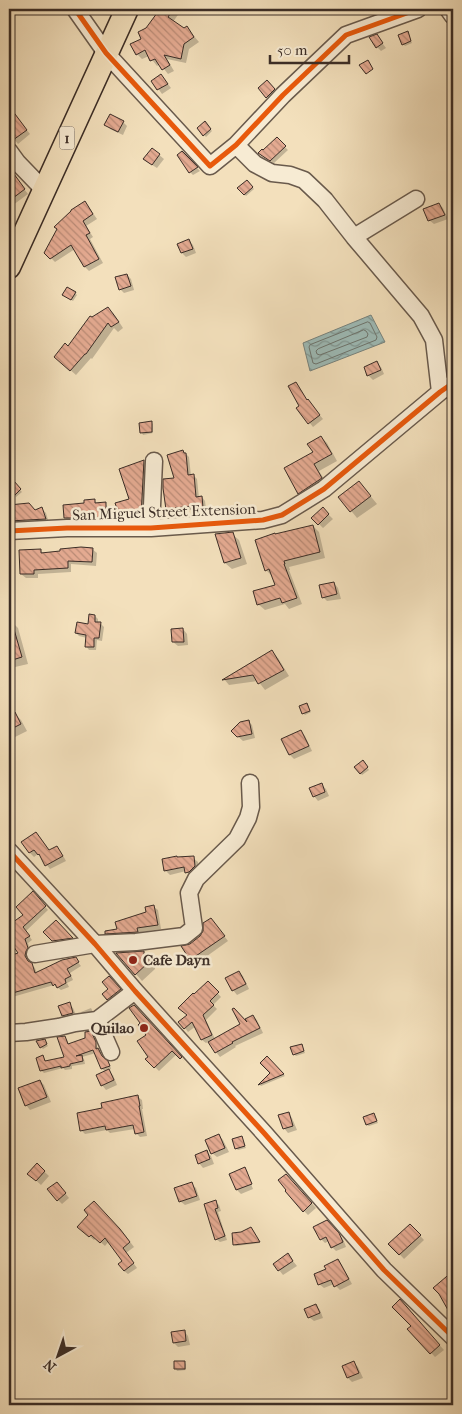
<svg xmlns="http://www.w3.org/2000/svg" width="462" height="1414" font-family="'IM FELL French Canon',serif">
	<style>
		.water { fill: url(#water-waves); stroke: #76827d }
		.shadow { fill: #0003 }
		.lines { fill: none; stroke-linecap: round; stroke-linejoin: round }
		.shore { stroke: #6c746e; stroke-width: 1 }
		.building { fill: url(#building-back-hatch); stroke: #3b2d26 }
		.minor-casing { stroke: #695a4c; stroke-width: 19 }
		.highway-casing { stroke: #3b2d26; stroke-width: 25 }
		.minor { stroke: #f7ebd3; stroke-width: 16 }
		.highway { stroke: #f3e0bc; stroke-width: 22 }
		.cycleway-casing { stroke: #f7ebd3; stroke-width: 8 }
		.cycleway { stroke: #e8590c; stroke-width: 5 }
		.poi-dot { fill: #8f2418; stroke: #f7ebd3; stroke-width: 2 }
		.labels { text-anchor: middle; stroke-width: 5; stroke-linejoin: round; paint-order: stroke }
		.shield { fill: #f7ebd3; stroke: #73665a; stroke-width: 1 }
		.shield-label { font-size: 14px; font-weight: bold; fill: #3b2d26 }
		.street-label { font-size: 15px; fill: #3b2d26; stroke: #f7ebd3 }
		.poi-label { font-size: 15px; font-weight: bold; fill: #3b2d26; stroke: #f7ebd3; text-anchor: start }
	</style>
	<defs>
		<pattern id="water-waves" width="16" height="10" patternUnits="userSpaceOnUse" patternTransform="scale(1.25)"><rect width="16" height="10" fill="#9dbbb7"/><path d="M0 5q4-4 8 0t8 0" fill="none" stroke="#819895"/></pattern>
		<pattern id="building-back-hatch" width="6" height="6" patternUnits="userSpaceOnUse" patternTransform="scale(1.25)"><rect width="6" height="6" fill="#e4aa91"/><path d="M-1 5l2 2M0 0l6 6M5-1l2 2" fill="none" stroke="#ba8b76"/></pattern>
	</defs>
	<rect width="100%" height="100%" fill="#f3e0bc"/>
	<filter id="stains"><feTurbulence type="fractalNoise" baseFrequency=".004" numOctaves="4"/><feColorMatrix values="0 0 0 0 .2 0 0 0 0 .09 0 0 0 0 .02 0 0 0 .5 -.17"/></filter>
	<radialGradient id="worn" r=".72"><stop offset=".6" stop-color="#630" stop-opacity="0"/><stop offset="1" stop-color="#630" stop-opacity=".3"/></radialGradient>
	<!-- water -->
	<path class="water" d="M371,315L385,342L310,371L303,343Z"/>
	<!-- shadow -->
	<path class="shadow" d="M161,9H182L173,22L184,30L187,28L199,42L189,49L186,63L167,59L174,71L168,74L160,64L157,66L149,56L142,59L137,54L147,29Z
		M409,35L412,43L405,46L403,44Z
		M377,36L386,48L381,51L377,47Z
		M165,80L171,88L162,94L153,81Z
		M267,82L278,94L271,101L260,88Z
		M9,108L30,134L18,144L9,133Z
		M123,122L127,126L123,135L110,129L106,124Z
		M205,123L212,131L206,137L198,128Z
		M277,139L288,150L274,163L263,156V152Z
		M152,149L164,159L157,168L149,163Z
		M182,152L200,171L193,175L190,172Z
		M14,176L28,194L13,205L9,201V180Z
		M247,181L254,189L246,196L239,188Z
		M85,202L97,219L86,226L93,237L90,239L103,263L89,271L85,267L75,249L55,262L46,253Z
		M439,204L443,208L448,219L434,224L429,220Z
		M189,241L193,245L196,253L186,257L182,253L179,245Z
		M127,275L131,279L134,290L124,293L120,289Z
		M75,293L77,295L73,301L66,297Z
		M108,308L114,314L123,328L118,332L114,328L92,359L91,358L76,375L61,362L69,347L92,319Z
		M9,355L15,360L10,375H9Z
		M377,363L381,367L384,374L373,380L368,375Z
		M296,383L307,400L323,419L313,427L298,408L300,406Z
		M151,422L153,424V433L143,435L142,433Z
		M321,437L327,443L337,461L319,471L327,484L305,499L299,493Z
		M183,451L189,457L191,476L193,475L197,479L199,498L202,497L205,501L206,509L209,508L213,512V517L197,518L193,514V510L178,511L179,519L171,520L168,516Z
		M144,462L148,466L145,521L125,522L121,517L131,500Z
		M359,482L377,504L357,518L340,497Z
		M14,483L22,492L16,497L9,488Z
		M94,500L98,504H105L109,508L110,521H69L65,518L85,504Z
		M42,509L46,513L49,523L12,525L9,521V511H35Z
		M323,509L333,519L323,528L313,518Z
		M313,526L319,532L325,558L289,567L290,570H289L302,604L289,609L285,604L265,610L258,604L277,585L272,576L266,570Z
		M232,534L239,540L247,564L232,569L225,563Z
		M10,542H14L15,544L14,552L10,550Z
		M92,549L97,553L96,566L71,564V572L38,574V578H26L21,574L40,550L44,554Z
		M334,583L338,588L341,599L327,601L323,597Z
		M95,616L98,619V623L101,624L104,627L102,641L97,640L96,650H89L86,646L87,638L79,636L76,633L89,625Z
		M9,621H11L18,628L28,664L15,667L9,660Z
		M183,629L187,634L188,645L178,646L173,642Z
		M272,652L278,658L289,676L265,690L258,681L229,685L224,679Z
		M307,704L311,712L305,715L303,713Z
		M14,713L21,720L27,731L9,740V716Z
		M248,721L252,725L255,738L243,741L232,731Z
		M301,731L305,736L312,751L294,759L290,755L283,740Z
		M363,762L369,770L362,775L356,767Z
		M321,784L326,789L329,796L318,801L314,796Z
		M40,837L50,851L57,847L61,852L66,861L50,869L38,854L34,857L30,853Z
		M193,858L198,862V871L190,876L186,871L170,875L165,870Z
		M33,893L48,910L26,931L32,940L28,943L30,952L28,955V961L35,968L37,974L75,959L81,966L70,973L73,980L67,983L69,987L61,990L54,985L9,998V957L21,954L9,938V927L25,915Z
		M154,907L158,910L161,929L141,932V935L110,937L106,933L119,930L147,913Z
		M56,922L75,941L57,944L45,932Z
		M215,924L228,941L196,964L183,947L190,945Z
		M144,952L155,964V969L142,981L136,974Z
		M239,972L243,976L249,989L237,995L233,990Z
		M112,981L123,994L112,1002L104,994L110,989Z
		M208,983L221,997L213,1005L217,1009L206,1020L215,1039L250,1026L253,1016L257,1020L263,1033L235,1046L236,1047L220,1057L216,1052L209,1041L206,1043L202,1040L196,1026L188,1032L185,1028L194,996Z
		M69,1004L73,1008L77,1017L67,1020L63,1015Z
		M91,1008L93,1012L83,1014L81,1012Z
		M138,1010L185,1062L177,1054L159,1071L147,1059L149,1057L148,1036Z
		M90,1032L93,1035L98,1050L104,1060L110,1065L111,1069L108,1070L113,1075L117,1085L106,1090L102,1085L106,1072L102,1069L96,1053L82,1057L84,1059L85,1064L72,1066V1069L65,1070L63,1068L44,1073L41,1070L43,1057L47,1062L66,1058L65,1037L67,1040L69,1045L87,1039Z
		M46,1043L48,1046L43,1049L41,1047Z
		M302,1045L305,1053L296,1056L294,1054Z
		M9,1051L13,1068L9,1069Z
		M267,1058L285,1076L261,1086L260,1085L271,1073Z
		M40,1081L44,1085L51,1102L30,1110L26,1105Z
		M138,1097L142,1100L143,1109H142L147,1136L140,1137L136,1133L135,1129L110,1133L107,1130L85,1134L81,1130L104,1109Z
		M288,1113L292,1118L297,1130L288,1133L284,1128Z
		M375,1116L378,1123L369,1126L367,1125Z
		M219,1135L223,1140L229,1152L217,1157L212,1153Z
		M241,1138L246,1148L238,1150L236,1148Z
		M207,1152L211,1156L214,1164L203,1168L199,1163Z
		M37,1165L49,1176L41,1185L29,1174Z
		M245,1169L248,1172H246L253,1189L241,1194L237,1190L231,1175Z
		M290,1179L316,1208L308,1215L304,1211Z
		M191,1184L196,1188L200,1200L185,1205L180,1201Z
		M61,1188L69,1198L62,1204L58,1200Z
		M215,1202L219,1205L221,1211L218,1212L227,1240L220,1242L216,1239L212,1228Z
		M90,1215L124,1234L134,1247L126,1253L137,1268L128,1274L124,1271L123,1261L109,1241L105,1246L96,1238L94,1240L83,1231Z
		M410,1225L424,1240L404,1259L390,1244Z
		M331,1226L343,1239L346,1247L336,1251L332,1247L329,1241L325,1243L321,1239Z
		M253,1230L260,1243L236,1246L234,1245Z
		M288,1255L297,1266L283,1275L279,1270Z
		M338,1260L342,1265L352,1284L340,1290L334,1284L324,1288L319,1284L327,1270Z
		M316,1305L320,1310L323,1318L314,1321L309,1317Z
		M412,1315L444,1350L435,1357L409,1329L413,1326Z
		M184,1331L188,1336L190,1345L178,1347L174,1343Z
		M184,1362L186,1364V1370L177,1371L176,1369Z
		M354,1363L358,1367L363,1378L352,1382L348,1378L344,1367Z"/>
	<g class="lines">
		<!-- shore -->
		<path class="shore" d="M368,322L370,323L377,337L376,340L316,364L313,363L309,347L310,345Z
			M364,330L366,331L368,334L367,337L320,355L317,354L316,351L318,349Z"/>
	</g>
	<!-- building -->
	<path class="building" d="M160,9H173L168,17L184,28L187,26L194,37L184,44L181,59L164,55L170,65L162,70L155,59L150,61L145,50L136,55L130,44L141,39L138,32L146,28Z
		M408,31L411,41L402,45L398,35Z
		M377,34L383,43L376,48L369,37Z
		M368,60L373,69L366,74L359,65Z
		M161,74L168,84L157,90L151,81Z
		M267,80L275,89L266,98L258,88Z
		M9,106L27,130L13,140L9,135Z
		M110,114L124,121L118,132L104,125Z
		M205,121L211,129L203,136L197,128Z
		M277,137L286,146L270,161L258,153L262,149L263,150Z
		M152,148L160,154L152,165L143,159Z
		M182,151L198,167L189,173L177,155Z
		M14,174L25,189L9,201V178Z
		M247,180L253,187L244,195L237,188Z
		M85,201L93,214L83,221L90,233L86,235L99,259L84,267L71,245L50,259L44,253L57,229L54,227L71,211V210Z
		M439,203L445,215L428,221L423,209Z
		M189,239L193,249L181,253L177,244Z
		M127,274L131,286L119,290L115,277Z
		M67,287L76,292L71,300L62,295Z
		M108,307L119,322L111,327L108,323L86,354H85L70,371L54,357L65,343L68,346L90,316L92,317Z
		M377,361L381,370L367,376L364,367Z
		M296,382L307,400L308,399L320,415L308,424L296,408L299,406L288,386Z
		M152,421V432L140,433L139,423Z
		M321,436L332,454L314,464L322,478L298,494L284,468L313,452L307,444Z
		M183,450L184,453H186L188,475L194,474L196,497L202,496L203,508L210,507L211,514L192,515L191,506L175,508L176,516L167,517L163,488V479L174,478L167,455Z
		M144,460L141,517L120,518L115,503L129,499L119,469Z
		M14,481L21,489L14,496L9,490V486Z
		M359,481L371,496L350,512L338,497Z
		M95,499V503L106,502V518H64L63,505L84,503V500Z
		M29,503L35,510L42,507L46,519L9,521V505Z
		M323,507L329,514L318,525L311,518Z
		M313,525L320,552L284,561L285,564H284L297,598L282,603L280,598L257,605L253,591L275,585L269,569L265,571L255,540L275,533V534Z
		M233,532L241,558L224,563L215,534Z
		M81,547L93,548L92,562L68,561V568L34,570V574H20L19,550L41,549V553L60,551V549Z
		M334,582L337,594L322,598L319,585Z
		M89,614L95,615V622H101L99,638H94V647H85L86,635L75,633L77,622L88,624Z
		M9,619H11L22,657L9,661Z
		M183,628L184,642H172L171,629Z
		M272,650L284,670L258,684L253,675L222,680Z
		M307,703L310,711L302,714L299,706Z
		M15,712L21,724L9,730V715Z
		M249,720L252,734L237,737L231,731L240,722Z
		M301,730L309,746L289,755L281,739Z
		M363,760L368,767L360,774L354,767Z
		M322,783L325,792L313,797L309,788Z
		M36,832L49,850L57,846L63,856L45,866L39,854L38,855L34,850L29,853L21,842Z
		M177,856V857L194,856L195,866L189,872L185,873L184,867L164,871L162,859Z
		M33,891L46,906L23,927L30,936L25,939L28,948L26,951L25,956L28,961L32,963L35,973L62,960L76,957L79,962L67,969L71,976L65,979L66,983L57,988L55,984L53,986L51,982L9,994V956L18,953L9,940V925L23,915L16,907Z
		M154,905L158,925L137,928L138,932L105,934V931L117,929L115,922L146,912L145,907Z
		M211,918L225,936L190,960L181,946L190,944L200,936L203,931V923Z
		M56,920L73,938L52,941L43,932Z
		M144,951V956L149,957V962L135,975L116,953Z
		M239,971L246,984L232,991L225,978Z
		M109,976L121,989L107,1000L102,994L108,989L102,982Z
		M208,981L219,992L210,1001L214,1005L203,1015L212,1035L201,1040L192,1022L184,1029L178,1022L187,1015L178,1008L193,993L194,994Z
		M70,1002L73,1013L62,1016L58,1006Z
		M134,1005L182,1057L180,1059L172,1051L154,1068L145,1059L148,1057L137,1041L146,1035L138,1025L140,1023L129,1008Z
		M234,1008L247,1022L245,1019L253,1015L260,1028L232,1042L233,1043L215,1053L208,1042L240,1024L232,1009Z
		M91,1031L96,1042V1049L98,1048L102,1056L108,1061L110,1066L101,1069L93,1050L76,1056L82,1055L83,1061L70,1064V1066L61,1068V1066L40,1071L36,1058L43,1055L45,1061L64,1057L57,1037L65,1036L68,1044L85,1038V1032Z
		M45,1039L47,1044L40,1048L36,1041Z
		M302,1044L304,1051L293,1055L290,1047Z
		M267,1056L284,1074L258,1085L270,1073L260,1063Z
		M109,1069L114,1080L101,1086L96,1075Z
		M40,1080L47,1097L25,1106L18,1088Z
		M138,1095L140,1106H139L144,1132L135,1134L133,1125L106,1130L105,1126L80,1131L77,1113L102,1108L101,1103Z
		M289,1112L293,1126L283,1129L278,1115Z
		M374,1113L377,1121L366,1125L363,1117Z
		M219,1134L225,1148L211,1154L205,1140Z
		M242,1136L245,1146L235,1149L232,1139Z
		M207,1150L210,1159L198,1164L195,1155Z
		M37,1163L45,1171L36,1181L27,1174Z
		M245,1167L252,1184L236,1190L229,1174Z
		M286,1174L312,1203L303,1212L285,1191L286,1190L278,1180Z
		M57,1182L66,1193L57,1201L47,1189Z
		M192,1182L197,1196L179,1202L174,1188Z
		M216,1200L218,1208L215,1209L225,1236L215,1240L204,1204Z
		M94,1201L120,1229L130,1242L123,1248L134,1263L124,1271L118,1264L122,1261L105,1238L100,1243L91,1235L89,1237L77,1227L88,1215L84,1210Z
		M327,1220L339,1233L343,1242L331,1248L326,1237L320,1240L313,1227Z
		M410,1224L421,1235L399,1255L388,1244Z
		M251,1227L260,1242L233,1245L232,1233L241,1232Z
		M288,1253L293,1261L278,1271L273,1264Z
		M338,1259L349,1279L334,1287L331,1280L318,1285L314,1274L326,1269L324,1266Z
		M453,1271V1319L439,1294L433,1288Z
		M400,1299L440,1345L430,1354L407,1329L411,1326L392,1307Z
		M316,1304L320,1313L308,1318L304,1309Z
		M185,1330L186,1341L173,1343L171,1332Z
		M174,1361H185V1369H174Z
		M354,1361L359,1373L347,1378L342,1366Z"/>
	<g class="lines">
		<defs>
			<path id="minor" d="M75,9L106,53L210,166L236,145L283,95L346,35L418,9
				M448,9L453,16
				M236,145L255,164L272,173L290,175L304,180L325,200L354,237L421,316L434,340L440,392
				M9,151L17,162L44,190
				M354,237L416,199
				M151,528L154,461
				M9,531L67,528H151L263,520L282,515L324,489L440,392L453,383
				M9,851L95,944L135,991L264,1133L384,1270L453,1337
				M35,954L95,944L136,942L184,936L194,928L189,893L196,879L237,839L248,818L251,807L250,783
				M97,1020L111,1052
				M9,1033L26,1032L59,1027L75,1023L97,1020L135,991"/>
			<path id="highway" d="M9,267L127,9"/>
		</defs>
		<!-- minor casing -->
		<use href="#minor" class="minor-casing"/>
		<!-- highway casing -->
		<use href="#highway" class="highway-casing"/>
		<!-- minor -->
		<use href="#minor" class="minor"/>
		<!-- highway -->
		<use href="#highway" class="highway"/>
		<defs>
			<path id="cycleway" d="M75,9L106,53L210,166L236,145L283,95L346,35L418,9
				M9,531L67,528H151L263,520L282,515L324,489L440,392L453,383
				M9,851L95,944L135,991L264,1133L384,1270L453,1337"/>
		</defs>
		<!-- cycleway casing -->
		<use href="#cycleway" class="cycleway-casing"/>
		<!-- cycleway -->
		<use href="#cycleway" class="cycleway"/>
	</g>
	<!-- markers -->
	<g class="poi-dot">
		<circle cx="133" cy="960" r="5"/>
		<circle cx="144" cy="1028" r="5"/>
	</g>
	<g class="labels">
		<!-- shield labels -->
		<rect class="shield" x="59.5" y="126.5" width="15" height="23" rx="4"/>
		<g class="shield-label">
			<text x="67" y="143">1</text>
		</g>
		<!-- street labels -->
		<g class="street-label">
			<text transform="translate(164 512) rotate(-2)" y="5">San Miguel Street Extension</text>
		</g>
		<!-- poi labels -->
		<g class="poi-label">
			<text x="143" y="965">Cafe Dayn</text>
			<text x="134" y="1033" text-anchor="end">Quilao</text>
		</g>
	</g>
	<!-- margin -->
	<rect width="462" height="1414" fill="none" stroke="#f3e0bc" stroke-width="30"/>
	<rect x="10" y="10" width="442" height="1394" fill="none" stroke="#3b2d26" stroke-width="2.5"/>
	<rect x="15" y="15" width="432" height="1384" fill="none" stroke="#3b2d26"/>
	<!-- north arrow -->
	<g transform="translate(58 1356) rotate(220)" stroke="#f7ebd3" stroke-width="4" paint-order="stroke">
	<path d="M0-4L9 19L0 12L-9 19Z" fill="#3b2d26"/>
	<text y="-8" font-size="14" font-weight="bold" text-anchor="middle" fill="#3b2d26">N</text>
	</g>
	<!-- scale -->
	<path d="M270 55v8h79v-8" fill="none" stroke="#3b2d26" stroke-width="2.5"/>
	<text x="277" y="55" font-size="15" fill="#3b2d26" stroke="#f7ebd3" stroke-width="4" paint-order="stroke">50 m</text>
	<rect width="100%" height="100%" filter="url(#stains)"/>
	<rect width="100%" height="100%" fill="url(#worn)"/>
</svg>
